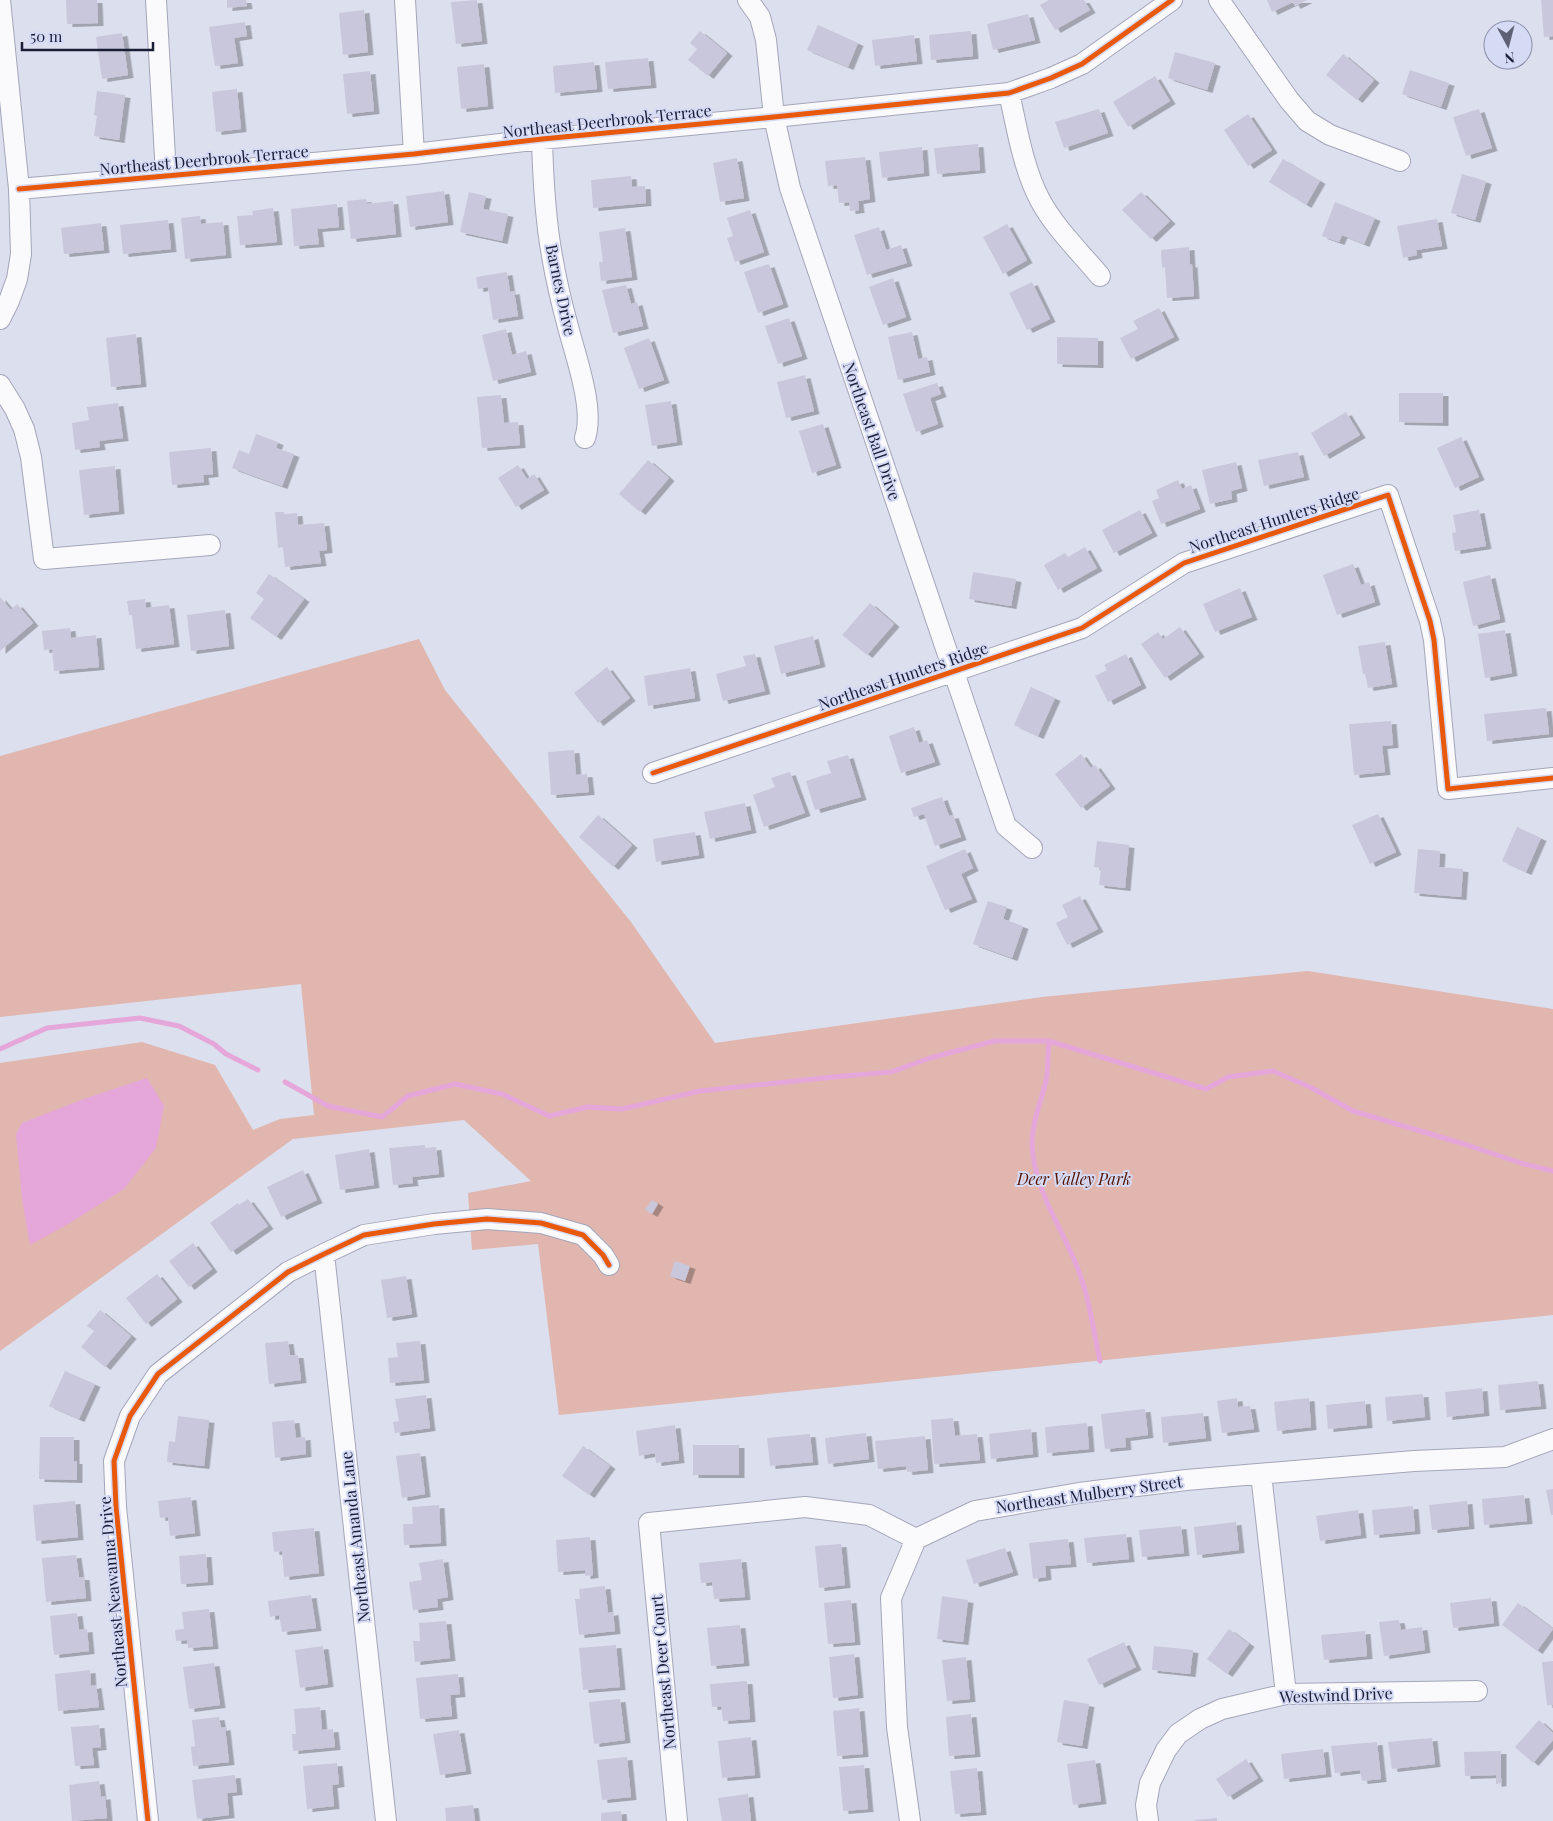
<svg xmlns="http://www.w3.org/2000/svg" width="1553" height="1821" font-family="'Playfair Display',serif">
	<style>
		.green { fill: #e0b6af }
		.water { fill: #e5a7d9 }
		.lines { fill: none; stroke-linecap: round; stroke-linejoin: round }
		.stream { stroke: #e5a7d9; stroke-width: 5 }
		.building { fill: #c9c7db; filter: url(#shadow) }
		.street-casing { stroke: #a4a6b9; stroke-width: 22 }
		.street { stroke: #fafafc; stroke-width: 20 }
		.cycleway-casing { stroke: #d5daf5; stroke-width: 8 }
		.cycleway { stroke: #e8590c; stroke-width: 5 }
		.labels { text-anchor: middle; stroke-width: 4; stroke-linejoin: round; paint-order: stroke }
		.street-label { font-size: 16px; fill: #1a1d36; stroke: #d5daf5 }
		.park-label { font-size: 16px; font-style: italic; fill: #531300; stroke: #d5daf5 }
	</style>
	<defs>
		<filter id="shadow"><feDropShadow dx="5.5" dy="3" stdDeviation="0" flood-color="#0004"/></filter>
	</defs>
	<rect width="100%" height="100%" fill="#dcdfee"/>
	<!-- green -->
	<path class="green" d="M419,639L445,690L631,922L715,1043L1042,997L1308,971L1553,1009V1315L559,1415L538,1244L472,1250L468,1193L531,1181L464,1120L293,1139L0,1351V1063L142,1042L215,1065L253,1130L280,1119L314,1115L301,984L0,1017V756Z"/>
	<!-- water -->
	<path class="water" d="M147,1078L164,1106L156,1148L124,1189L70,1223L30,1245L22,1199L16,1134L22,1123L81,1100Z"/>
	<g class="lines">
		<!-- stream -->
		<path class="stream" d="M1049,1041C1048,1052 1048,1064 1047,1076C1043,1098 1032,1120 1032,1143C1033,1187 1060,1225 1076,1264C1089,1295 1093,1329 1100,1361
			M0,1049L47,1028L140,1018L179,1026L214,1044L226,1054L258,1070
			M285,1082L328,1106L382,1117L408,1096L455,1084L502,1094L549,1116L587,1107L622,1109L700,1091L833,1077L891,1072L930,1058L994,1041H1049L1206,1089L1228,1077L1273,1071L1310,1087L1353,1111L1464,1144L1521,1163L1553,1171"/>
	</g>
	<!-- building -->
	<path class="building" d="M66,0H97L98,23L67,24Z
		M227,0H246L247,6L227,8Z
		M477,0L482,41L456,44L451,2Z
		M1049,0H1084L1090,10L1055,30L1040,5Z
		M1267,0H1307L1295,6L1293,2L1272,12Z
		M1541,0H1553V36L1544,37Z
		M364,10L368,52L343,55L339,13Z
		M1028,14L1035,40L993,50L987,24Z
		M245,22L247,36L234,38L238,63L215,66L209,27Z
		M818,25L858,43L848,67L807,50Z
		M700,31L727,53L708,76L688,60L697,49L690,43Z
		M971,31L973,56L931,60L929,35Z
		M122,33L128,75L102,79L96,37Z
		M914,35L917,61L875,66L872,40Z
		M1175,52L1215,63L1207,90L1168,78Z
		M1343,54L1374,80L1357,100L1326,75Z
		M648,58L651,85L608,89L605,62Z
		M594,62L597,89L555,93L553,66Z
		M484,64L488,106L461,109L457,67Z
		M1410,70L1449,83L1441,107L1402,94Z
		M370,71L374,111L347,114L343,74Z
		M1155,76L1170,101L1128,127L1113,102Z
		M237,89L241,129L216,132L212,92Z
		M97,91L125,95L119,140L94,136L97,116L94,115Z
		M1099,109L1108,133L1064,148L1055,122Z
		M1479,109L1492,148L1466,156L1453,117Z
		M1248,114L1272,150L1248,166L1224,130Z
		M978,144L980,170L937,174L934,148Z
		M922,147L924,173L882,178L879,152Z
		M865,157L870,199L858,201L859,210L850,211L849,202L839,203L837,185L828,186L825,161Z
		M737,158L744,198L720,202L713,163Z
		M1283,159L1320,181L1306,205L1269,182Z
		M1462,174L1486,181L1475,220L1451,213Z
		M631,176L632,187L645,186L646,203L593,208L591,180Z
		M444,191L448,222L410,227L406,196Z
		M469,192L486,196L483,209L508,214L502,241L460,232Z
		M1141,192L1170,221L1151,239L1122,210Z
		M366,199L367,204L393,201L396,234L351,239L347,201Z
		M1335,202L1375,218L1364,244L1342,235L1339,242L1322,236Z
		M337,204L339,227L317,229L319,244L294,246L291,209Z
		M273,208L277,242L240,245L237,216L253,215L252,211Z
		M750,210L764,252L735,262L727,238L733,236L727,218Z
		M200,216L201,224L223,222L226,255L185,259L181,218Z
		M1437,219L1442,246L1416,250L1417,255L1403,258L1397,226Z
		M168,220L171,249L123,254L120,225Z
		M101,223L104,250L64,254L61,228Z
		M1007,224L1027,260L1003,274L983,237Z
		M879,227L886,250L901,245L907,263L867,275L854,235Z
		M625,228L632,277L601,281L599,262H603L599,232Z
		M1189,247L1190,265L1192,264L1194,296L1167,298L1165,267L1162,268L1161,250Z
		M769,264L783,304L758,313L744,272Z
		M507,272L510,292L514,291L518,316L493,320L488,287L478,289L476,277Z
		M893,278L906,317L883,325L869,287Z
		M1032,282L1050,319L1027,330L1009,293Z
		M626,285L631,304L637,302L643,326L613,333L602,290Z
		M1159,308L1174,337L1131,359L1120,338L1138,329L1133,321Z
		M789,318L802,356L778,364L765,326Z
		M506,329L512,355L526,351L531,372L493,381L482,335Z
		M912,332L918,359L927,357L930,372L898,380L888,337Z
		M136,334L141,384L111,387L106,338Z
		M1057,337L1098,338V365L1057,364Z
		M649,338L664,380L639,389L624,348Z
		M805,375L814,411L786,418L777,382Z
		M937,383L941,394L930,398L938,424L916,432L903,394Z
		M1399,393H1443V423L1399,422Z
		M501,395L504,423L518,422L520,445L482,448L477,397Z
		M671,401L677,442L652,446L645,405Z
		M118,403L123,438L99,441L100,447L75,450L72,423L89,420L87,407Z
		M1346,412L1360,435L1324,456L1311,433Z
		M823,424L836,465L812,473L799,431Z
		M256,434L278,442L276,448L294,454L282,486L232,468L239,450L249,454Z
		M1461,437L1479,477L1455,488L1437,448Z
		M211,448L213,474L203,475L204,482L172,485L169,452Z
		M1298,452L1304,477L1264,486L1258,460Z
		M648,460L669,478L640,512L619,494Z
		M1236,462L1242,488L1231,491L1232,499L1210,504L1202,470Z
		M518,465L527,479L534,474L544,490L516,507L498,478Z
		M115,466L119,511L84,515L79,470Z
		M1178,480L1182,489L1191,485L1200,509L1161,524L1152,501L1159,498L1156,490Z
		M1140,510L1152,533L1114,553L1102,530Z
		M1479,510L1486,546L1455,551L1452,533L1456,532L1453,515Z
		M275,512H284V514L297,513L298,525L324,523L327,550L319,551L321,563L285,567L283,547L278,548Z
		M1085,547L1097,568L1058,590L1044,565L1065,553L1068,557Z
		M1353,564L1361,585L1369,582L1375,602L1337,615L1323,575Z
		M973,572L1016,579L1011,606L969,599Z
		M269,574L304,599L276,637L250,618L264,599L256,593Z
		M1490,575L1500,619L1473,626L1463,582Z
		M1240,588L1252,617L1215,632L1203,604Z
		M0,597L11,610L17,604L33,623L0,651Z
		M145,599L146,608L169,605L174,644L136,649L132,615H129L127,601Z
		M870,603L894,624L867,655L842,635Z
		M225,610L229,646L191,651L187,615Z
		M1180,627L1199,654L1165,678L1141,644L1158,632L1163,639Z
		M70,628L71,638L96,635L99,667L54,671L52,649L44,650L42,631Z
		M1505,630L1512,673L1485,678L1478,634Z
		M813,636L820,664L781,674L774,646Z
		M1385,642L1392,684L1368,688L1365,674H1363L1358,646Z
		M755,654L765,691L723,701L716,674L746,666L743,656Z
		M1126,654L1141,685L1108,702L1095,676L1107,670L1104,665Z
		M607,667L630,698L598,723L574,693Z
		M690,668L695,698L648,706L644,676Z
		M1031,687L1055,698L1038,736L1014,725Z
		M1546,708L1549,734L1487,741L1484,714Z
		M1391,721L1393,745L1382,746L1385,772L1354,775L1349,724Z
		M914,727L919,743L927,740L935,762L901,773L889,736Z
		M574,750L576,775L587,774L589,792L551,795L548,752Z
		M1081,754L1091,768L1095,765L1110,786L1081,808L1055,774Z
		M848,755L861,797L815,810L806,781L831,773L827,761Z
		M790,772L805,813L764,827L753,795L775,787L771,778Z
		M942,797L949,816L953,815L961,837L935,846L924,814L914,817L911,808Z
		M745,803L751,830L710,839L704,812Z
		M1378,814L1396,852L1370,864L1352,825Z
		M598,815L632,845L613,867L579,837Z
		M1517,827L1541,838L1526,872L1502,861Z
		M695,832L699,855L656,862L653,839Z
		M1097,841L1129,845L1125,888L1099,885L1101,868L1094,867Z
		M965,849L973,868L961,874L972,899L945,910L926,866Z
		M1418,849L1440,851L1439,867L1463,869L1461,897L1414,893Z
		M1080,896L1098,929L1067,945L1056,923L1068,917L1062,905Z
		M988,901L1007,907L1003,919L1023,926L1012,958L973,944Z
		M425,1145V1148L436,1147L439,1174L412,1177L413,1183L393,1185L389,1148Z
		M369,1149L374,1185L340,1190L335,1155Z
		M303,1170L317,1200L281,1217L267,1187Z
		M248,1199L268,1226L231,1252L210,1223L238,1203L239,1205Z
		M652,1200L658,1204L652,1214L645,1210Z
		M193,1243L212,1269L189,1287L169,1261Z
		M675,1261L690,1266L685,1281L670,1276Z
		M157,1274L177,1299L146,1324L126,1298Z
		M406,1276L412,1314L387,1318L381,1280Z
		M100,1310L131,1336L105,1367L81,1347L94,1331L87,1326Z
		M288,1341L290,1355H298L301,1380L269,1384L265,1343Z
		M420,1341L424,1380L390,1383L388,1358L398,1357L396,1343Z
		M65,1371L95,1384L79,1419L49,1406Z
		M1538,1381L1541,1406L1500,1410L1498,1385Z
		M1482,1388L1484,1413L1447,1417L1445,1392Z
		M1423,1394L1425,1417L1387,1421L1385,1397Z
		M426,1395L430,1428L395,1433L393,1422L399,1421L395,1399Z
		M1237,1398L1238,1407L1250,1406L1254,1429L1222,1433L1217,1401Z
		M1309,1398L1311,1427L1277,1431L1274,1402Z
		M1365,1401L1367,1425L1328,1429L1326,1405Z
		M1145,1409L1148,1435L1125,1438L1126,1447L1105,1449L1101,1414Z
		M1203,1413L1206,1438L1163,1443L1161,1417Z
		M178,1416L209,1420L204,1466L167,1462L169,1441L175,1442Z
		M953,1418L955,1436L977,1434L980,1460L934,1464L931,1420Z
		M294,1420L296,1438L305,1437L306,1454L275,1458L272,1422Z
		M1087,1423L1089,1449L1047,1453L1045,1427Z
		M675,1425L679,1460L656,1463L655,1453L639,1456L636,1431Z
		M1031,1429L1033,1454L991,1459L989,1434Z
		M866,1433L869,1459L828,1464L825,1438Z
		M810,1434L813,1462L770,1466L767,1438Z
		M925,1436L928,1470L907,1472L906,1466L878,1469L875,1441Z
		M40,1437H74V1461H77V1480L39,1479Z
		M693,1445H739V1475H693Z
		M583,1446L610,1466L589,1495L562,1476Z
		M420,1453L425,1494L402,1498L396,1456Z
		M1553,1489V1515H1551L1546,1490Z
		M1524,1495L1527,1521L1484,1525L1482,1499Z
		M191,1497L195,1533L170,1536L168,1517L160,1518L158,1501Z
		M75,1501L78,1537L36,1541L33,1505Z
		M1467,1501L1469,1526L1432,1530L1429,1505Z
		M439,1505L441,1543L404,1545L403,1524H413L412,1507Z
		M1413,1506L1415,1531L1374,1535L1372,1510Z
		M1358,1510L1361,1535L1320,1541L1316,1516Z
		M1236,1522L1239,1550L1197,1555L1194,1527Z
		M1181,1526L1184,1553L1142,1557L1139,1530Z
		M314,1528L319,1573L284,1577L282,1551L274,1552L272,1532Z
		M1126,1534L1129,1559L1087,1563L1084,1538Z
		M590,1537L593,1575L585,1576V1570L558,1572L556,1540Z
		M1068,1539L1071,1564L1045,1566L1046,1577L1033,1579L1029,1543Z
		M841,1544L845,1585L819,1588L815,1546Z
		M1005,1548L1013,1572L974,1584L966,1560Z
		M206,1554L208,1582L181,1584L179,1556Z
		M76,1555L79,1577H84L86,1598L46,1602L42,1558Z
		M443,1559L448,1597L437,1599L438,1607L413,1610L409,1582L422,1580L419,1563Z
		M741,1559L745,1597L714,1599L712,1582L701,1583L699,1563Z
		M605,1586L608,1613L613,1612L615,1631L579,1635L575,1599H580L579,1589Z
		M311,1595L316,1628L282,1632L279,1615L270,1617L268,1601Z
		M942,1596L968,1600L963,1642L937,1639Z
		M1491,1598L1494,1623L1453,1628L1450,1603Z
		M851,1600L855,1642L828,1644L824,1603Z
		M1518,1603L1553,1629L1537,1651L1502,1625Z
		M209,1609L213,1646L188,1648L187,1640L176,1641L175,1630L184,1629L182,1612Z
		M77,1613L79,1630L87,1629L89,1651L54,1655L50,1616Z
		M1399,1620L1401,1630L1422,1627L1425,1650L1384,1656L1379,1622Z
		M446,1621L450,1658L415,1662L413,1641H420L419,1623Z
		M740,1625L744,1663L711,1666L707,1628Z
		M1229,1629L1249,1644L1227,1674L1207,1659Z
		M1365,1631L1367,1656L1324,1660L1321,1635Z
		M1124,1642L1136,1667L1099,1685L1087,1659Z
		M616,1645L620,1687L583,1690L579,1648Z
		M323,1646L328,1684L300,1688L295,1650Z
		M1154,1646L1193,1650L1190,1674L1152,1670Z
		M854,1654L858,1695L833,1698L829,1657Z
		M966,1657L970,1699L947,1701L942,1660Z
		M1553,1661V1705H1547L1542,1662Z
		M214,1663L220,1705L189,1709L183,1667Z
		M90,1670L91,1686L96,1685L99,1707L58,1711L55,1674Z
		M458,1674L460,1694L450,1695L452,1716L420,1719L416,1678Z
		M747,1681L750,1719L723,1721L721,1706L712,1707L710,1684Z
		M620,1699L625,1740L594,1744L589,1702Z
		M1064,1700L1089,1704L1082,1746L1057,1742Z
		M320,1707L322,1730L333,1729L335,1747L293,1751L292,1734H296L294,1709Z
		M859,1708L863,1754L837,1756L833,1711Z
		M971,1714L975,1754L949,1756L946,1717Z
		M219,1717L221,1728L225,1727L229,1762L193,1766L191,1747L195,1746L192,1720Z
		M1539,1720L1553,1733V1740L1533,1763L1515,1747Z
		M99,1725L101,1747L92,1748L94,1765L75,1766L71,1727Z
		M459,1730L466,1771L440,1775L433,1734Z
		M751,1737L755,1775L722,1778L718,1741Z
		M1432,1738L1435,1764L1392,1769L1388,1742Z
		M1377,1742L1381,1779L1362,1781L1360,1770L1335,1773L1331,1746Z
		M1323,1749L1326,1774L1284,1779L1281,1754Z
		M1501,1751V1783L1496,1784V1775L1465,1776L1464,1752Z
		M627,1757L631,1797L602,1800L597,1760Z
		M1246,1759L1258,1778L1228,1797L1216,1779Z
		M1095,1760L1101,1801L1073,1805L1067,1764Z
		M337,1763L339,1784L332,1785L334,1806L307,1809L303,1766Z
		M864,1765L868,1809L843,1811L839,1767Z
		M977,1768L981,1812L955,1814L950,1771Z
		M235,1775L237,1792L227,1793L229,1815L197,1819L192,1780Z
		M99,1781L101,1797L105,1796L107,1818L72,1821L69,1785Z
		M748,1794L751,1821H722L718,1798Z
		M473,1805L475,1821H446L445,1808Z
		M621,1811L622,1821H601V1813Z
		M1217,1818V1821H1195V1820Z"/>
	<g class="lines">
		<defs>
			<path id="street" d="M0,0L19,189L21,254L17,279L9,301L0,319
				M156,0L166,175
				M405,0L414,154
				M748,0L760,17L766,40L774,117L790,188L1006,826L1032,848
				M1219,0L1289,100L1307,121L1330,135L1400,161
				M1009,93C1017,128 1023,168 1040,200C1055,228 1080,252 1100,276
				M542,139C543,178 545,217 552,256C556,279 561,301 567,323C575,355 595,408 585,438
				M19,189L414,154L542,139L774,117L1009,93L1051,78L1082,64L1172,0
				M0,385L15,409L24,429L31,457L44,559L210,545
				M653,773L1082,628L1184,563L1388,495L1430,621L1434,640L1448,789L1553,778
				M324,1254L386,1821
				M1261,1474L1286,1694
				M148,1821L116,1507L114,1461L130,1416L158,1374L288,1272L324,1254L364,1235L434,1224L487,1219L541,1223L583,1235L603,1255L609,1265
				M677,1821L649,1523L805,1507L869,1515L916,1539
				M910,1821L897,1727L891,1598L916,1539L975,1511L1079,1493L1186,1480L1414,1461L1505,1457L1553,1439
				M1148,1821L1146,1805L1150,1783L1166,1750L1178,1734L1200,1719L1222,1709L1286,1694L1477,1691"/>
		</defs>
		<!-- street casing -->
		<use href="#street" class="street-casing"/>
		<!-- street -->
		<use href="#street" class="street"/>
		<defs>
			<path id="cycleway" d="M19,189L414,154L542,139L774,117L1009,93L1051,78L1082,64L1172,0
				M653,773L1082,628L1184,563L1388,495L1430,621L1434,640L1448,789L1553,778
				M148,1821L116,1507L114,1461L130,1416L158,1374L288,1272L324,1254L364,1235L434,1224L487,1219L541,1223L583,1235L603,1255L609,1265"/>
		</defs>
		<!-- cycleway casing -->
		<use href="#cycleway" class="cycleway-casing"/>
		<!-- cycleway -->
		<use href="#cycleway" class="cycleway"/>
	</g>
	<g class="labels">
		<!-- street labels -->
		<g class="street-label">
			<text transform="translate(607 121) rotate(-6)" y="6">Northeast Deerbrook Terrace</text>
			<text transform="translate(204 160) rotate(-5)" y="6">Northeast Deerbrook Terrace</text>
			<text transform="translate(561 290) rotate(78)" y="6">Barnes Drive</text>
			<text transform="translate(872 431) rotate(71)" y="6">Northeast Ball Drive</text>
			<text transform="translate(1274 520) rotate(-18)" y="6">Northeast Hunters Ridge</text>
			<text transform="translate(903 676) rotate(-19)" y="6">Northeast Hunters Ridge</text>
			<text transform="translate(1089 1494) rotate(-8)" y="6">Northeast Mulberry Street</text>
			<text transform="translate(355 1537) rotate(-96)" y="6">Northeast Amanda Lane</text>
			<text transform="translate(113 1592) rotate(-95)" y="6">Northeast Neawanna Drive</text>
			<text transform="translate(663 1672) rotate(-95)" y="6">Northeast Deer Court</text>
			<text transform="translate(1336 1695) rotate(-2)" y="6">Westwind Drive</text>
		</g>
		<!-- park labels -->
		<g class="park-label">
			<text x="1074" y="1185">Deer Valley Park</text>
		</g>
	</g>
	<!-- north arrow -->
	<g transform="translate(1508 45) rotate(173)"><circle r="24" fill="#d5daf5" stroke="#8a8ea9"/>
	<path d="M0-4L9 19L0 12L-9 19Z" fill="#5e6176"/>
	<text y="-8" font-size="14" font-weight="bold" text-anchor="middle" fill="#1a1d36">N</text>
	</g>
	<!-- scale -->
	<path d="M22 42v8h131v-8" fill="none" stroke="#1a1d36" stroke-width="2.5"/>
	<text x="30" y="42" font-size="15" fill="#1a1d36" stroke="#d5daf5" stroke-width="4" paint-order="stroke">50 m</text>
</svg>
